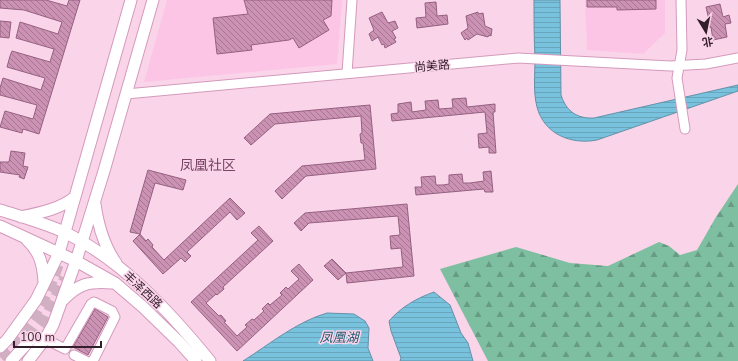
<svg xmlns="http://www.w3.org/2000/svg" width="738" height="361" font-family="'Nunito Sans','Noto Sans SC',sans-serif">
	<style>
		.built { fill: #fcc5e5 }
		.forest { fill: url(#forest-firs) }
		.water { fill: url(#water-rules); stroke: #6491a8 }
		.building { fill: url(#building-back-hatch); stroke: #956080 }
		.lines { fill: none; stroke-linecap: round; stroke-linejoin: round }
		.major-tunnel { stroke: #d2b0c3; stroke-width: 11; stroke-dasharray: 11 5.5; stroke-linecap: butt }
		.minor-casing { stroke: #d49abc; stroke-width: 11 }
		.major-casing { stroke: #d49abc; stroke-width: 13 }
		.minor { stroke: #fff; stroke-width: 9 }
		.major { stroke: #fff; stroke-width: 11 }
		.labels { text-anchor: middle; stroke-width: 3; stroke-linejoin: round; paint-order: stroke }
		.street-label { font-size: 12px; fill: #341e2b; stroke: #fad4e9 }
		.water-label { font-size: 13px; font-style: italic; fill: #235e71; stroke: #fad4e9 }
		.quarter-label { font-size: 14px; fill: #774463; stroke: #fad4e9 }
	</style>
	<defs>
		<pattern id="forest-firs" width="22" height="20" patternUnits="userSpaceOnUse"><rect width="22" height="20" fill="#7dbfa0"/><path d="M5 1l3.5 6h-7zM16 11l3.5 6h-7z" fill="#679b83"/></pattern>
		<pattern id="water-rules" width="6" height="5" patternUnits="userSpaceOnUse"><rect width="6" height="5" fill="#79c2dd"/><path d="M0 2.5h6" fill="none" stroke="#69a6be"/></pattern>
		<pattern id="building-back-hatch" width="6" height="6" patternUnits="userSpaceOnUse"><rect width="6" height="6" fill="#cc92b4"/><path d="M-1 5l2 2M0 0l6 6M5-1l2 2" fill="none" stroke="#a67793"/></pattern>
	</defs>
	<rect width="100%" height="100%" fill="#fad4e9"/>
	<!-- built -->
	<path class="built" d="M167,0H342L337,64L144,82Z
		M585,0H665V33L643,54L587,50Z"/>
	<!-- forest -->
	<path class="forest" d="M738,184V361H488L440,269L516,247L570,263L608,266L659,242L669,246L680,255L697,250L716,217Z"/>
	<!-- water -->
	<path class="water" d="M534,0H560L561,95C566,111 577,119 594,118L738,85V91L597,140C571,145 544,134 537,107C533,92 535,74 535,58C534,39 534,19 534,0Z
		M434,292L450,305L461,333L468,343L473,361H400L401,358L391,331L389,321C401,307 417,298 434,292Z
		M327,313L354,314L365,321L369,328L368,348L373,361H243C270,344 296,322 327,313Z"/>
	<!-- building -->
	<path class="building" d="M0,0H46L67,6L69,0H80L39,134L23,129L22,133L0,127L5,111L33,119L37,105L0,95V88L3,78L41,90L45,78L7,67L10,56L12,51L50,62L54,49L16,38L20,22L58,34L62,22L24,10L0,8Z
		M244,0H332L331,16L323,20L329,30L299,48L293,38L289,40L251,45L252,50L217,54L213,18L248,14Z
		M587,0H656V9L617,10V7H587Z
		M436,2L437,16L447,15L448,24L417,28L416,18L426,17L425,3Z
		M720,4L723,17L729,15L731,23L725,24L727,37L713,40L711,27L704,28L702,21L709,20L706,7Z
		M382,12L388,23L395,21L398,28L392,31L396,38L394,39L396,42L385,48L384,44L382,45L378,37L372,41L369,34L374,30L369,18Z
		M478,12V14L483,13L485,26L492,29L491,36L489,35L488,37L477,34L468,40L467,38L465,40L461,33L468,28L466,16Z
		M0,21L11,22L9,38L0,37Z
		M466,98L467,107L495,104V112H493L496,153H489V147L479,148L478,134L487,133L485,112L392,121L391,114L398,113V104L411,102L412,112L426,110L425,101L438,100L439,109L453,108L452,99Z
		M370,105L376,169L306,176L282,199L275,191L302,166L365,160L363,143H361L360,134L362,133L361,116L275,124L251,145L244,138L270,114Z
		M11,151L25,153L23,166L28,167L24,179L19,177L20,175L0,172V162H9Z
		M148,170L186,180L183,190L155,183L140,234L130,232Z
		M491,171L493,192H485L484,189L416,195L415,187H422L421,177L435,176L436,185H443L449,184V175L462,174L463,183H470L484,181L483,172Z
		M230,198L245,213L237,220L230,212L187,252L191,256L185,262L181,258L163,274L133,241L140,234L146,241L148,239L153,245L152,247L164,260Z
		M407,204L414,276L347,283L346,273L403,267L401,248L391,249L390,236L400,235L398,216L309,223L301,231L294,223L305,213Z
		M259,226L273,241L223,287L224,289L217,295L216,294L206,303L219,316L221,315L226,321L224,322L237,336L247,327L245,325L252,319L254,320L264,311L262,309L268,303L270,305L282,295L280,293L286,287L288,289L299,279L291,271L299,264L313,280L237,351L191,302L258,240L251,233Z
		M332,259L346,273L338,280L324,266Z
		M95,309L108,317L88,355L73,347Z"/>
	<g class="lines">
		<!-- major-tunnel -->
		<path class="major-tunnel" d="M31,339L45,319L65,278
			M0,357C29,328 46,302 59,262"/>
		<defs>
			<path id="minor" d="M681,0L682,50L677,78L685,129
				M347,73L352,0
				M126,94L518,58L670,66L706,64L738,58
				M45,339L65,349L91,304L94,302L112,311L115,317L94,359L92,361
				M74,355L86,361"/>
			<path id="major" d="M95,204C98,225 104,246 116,263
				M0,210C22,217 45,223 66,233C123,261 170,312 210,361
				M21,217C40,213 60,209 75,197
				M0,226L76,261L115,283L143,307L179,342L196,361
				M27,240C40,252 43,265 44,282
				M63,300C78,284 89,281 112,283
				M0,347L7,340L36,300L59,253L131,0
				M11,361L31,339
				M28,361L45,339L53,325L76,261L104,171L153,0"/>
		</defs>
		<!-- minor casing -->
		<use href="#minor" class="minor-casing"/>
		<!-- major casing -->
		<use href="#major" class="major-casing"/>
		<!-- minor -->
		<use href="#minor" class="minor"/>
		<!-- major -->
		<use href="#major" class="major"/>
	</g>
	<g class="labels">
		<!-- street labels -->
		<g class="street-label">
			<text transform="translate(432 66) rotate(-5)" y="4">尚美路</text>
			<text transform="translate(143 290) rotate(43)" y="4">丰泽西路</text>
		</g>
		<!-- water labels -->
		<g class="water-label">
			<text x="339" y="342">凤凰湖</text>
		</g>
		<!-- quarter labels -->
		<g class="quarter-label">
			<text x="208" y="170">凤凰社区</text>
		</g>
	</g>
	<!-- north arrow -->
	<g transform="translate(706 32) rotate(170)" stroke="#fad4e9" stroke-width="3" paint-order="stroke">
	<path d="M0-3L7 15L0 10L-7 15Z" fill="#341e2b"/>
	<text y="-6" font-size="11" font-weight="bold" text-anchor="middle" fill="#341e2b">北</text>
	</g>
	<!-- scale -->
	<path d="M14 341v6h87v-6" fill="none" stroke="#341e2b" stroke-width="2"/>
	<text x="20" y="341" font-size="12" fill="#341e2b" stroke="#fad4e9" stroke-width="3" paint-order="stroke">100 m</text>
</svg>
